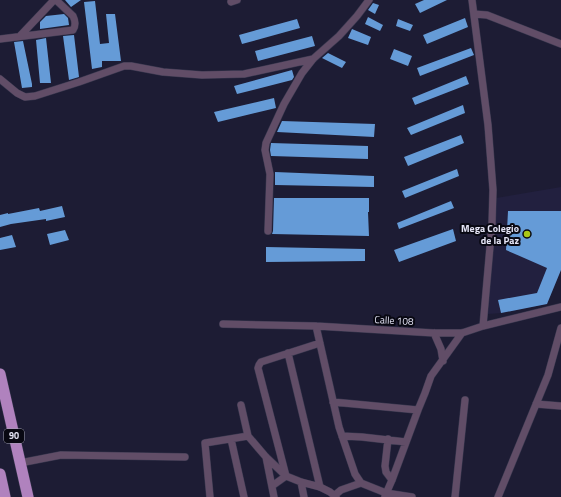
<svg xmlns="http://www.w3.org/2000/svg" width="561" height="497" font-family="'Titillium Web',sans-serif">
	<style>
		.built { fill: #22203f }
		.building { fill: #659bd7 }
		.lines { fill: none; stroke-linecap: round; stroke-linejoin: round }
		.minor-casing { stroke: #39384f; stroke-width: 8 }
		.trunk-casing { stroke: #39384f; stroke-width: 12 }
		.minor { stroke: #614d67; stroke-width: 7 }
		.trunk { stroke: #b082be; stroke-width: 11 }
		.poi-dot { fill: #aac717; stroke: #080812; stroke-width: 1.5 }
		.labels { text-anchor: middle; stroke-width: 4; stroke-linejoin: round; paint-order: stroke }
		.shield { fill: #080812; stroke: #a2a2b1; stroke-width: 1 }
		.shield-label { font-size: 9px; font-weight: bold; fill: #e4e4f5 }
		.poi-label { font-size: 10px; font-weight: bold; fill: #e4e4f5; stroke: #080812; text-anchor: end }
		.street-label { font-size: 10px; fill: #e4e4f5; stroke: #080812 }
	</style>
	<rect width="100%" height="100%" fill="#1d1c34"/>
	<!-- built -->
	<path class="built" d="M561,187V270L547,304L501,313L488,314L496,198Z"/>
	<!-- building -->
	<path class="building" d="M65,0H81L71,7Z
		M424,0H447L420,13L415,4Z
		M95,1L100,44L109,43L106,14H115L121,61H102V67L92,69L84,2Z
		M373,3L379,5L375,14L368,10Z
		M64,14L68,18L69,25L40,29V22L46,16Z
		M368,17L383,25L380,31L365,24Z
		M465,18L468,27L427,44L423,35Z
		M297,19L300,28L242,44L239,35Z
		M398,19L413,25L410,31L396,26Z
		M352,29L371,37L368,45L348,38Z
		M74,35L79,77L69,80L63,36Z
		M312,36L315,46L258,61L255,51Z
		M46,38L51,83H40L36,40Z
		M23,41L32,84V87L22,88L14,42Z
		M471,48L474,55L420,76L417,68Z
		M394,49L412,56L408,66L390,59Z
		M328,53L346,62L342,68L322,58Z
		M292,70L294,77L292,80L237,94L234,86Z
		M466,76L469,84L415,105L412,98Z
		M274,98L276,108L218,122L214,112Z
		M463,105L465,113L411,135L407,128Z
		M282,121L375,124L374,137L277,132Z
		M461,135L464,143L408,166L404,157Z
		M271,143L368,146V159L271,156L270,150Z
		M457,169L459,176L405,198L402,191Z
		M275,172L374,176V187L275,185Z
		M274,198H369V212H368L369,236L272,234L273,231Z
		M451,201L454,208L399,229L397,223Z
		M62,206L65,217L46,221V219L11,224L0,227V215L8,213V214L39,208L40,211Z
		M508,211H561V270L547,304L501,313L498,300L537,293L547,268L506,250Z
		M453,229L456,241L399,262L394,250Z
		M65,230L69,240L50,245L47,234Z
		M12,235L16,247L0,250V238Z
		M266,247L365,249V261L266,262Z"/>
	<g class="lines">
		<defs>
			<path id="minor" d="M472,0L488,125L493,190L492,224L483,326
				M231,2L237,0
				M474,14L487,15L561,44
				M20,36L54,0
				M0,39L73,30C76,26 75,20 73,16L56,0
				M0,79L17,93L25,97L35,96L79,82L124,66H131L163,72L202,75L244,74L313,59
				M268,231L270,174L265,150L266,143L284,104L302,73L313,59L339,36L357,16L369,0
				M223,324L316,326L434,333H462L483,326L561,307
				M316,326L339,427L355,474L361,483L386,493L412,497
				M434,333L441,349L443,361
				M288,353L320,487
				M333,402L418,410
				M536,404L561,406
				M241,405L248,436L266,457L286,476L301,482L320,487L330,492L336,497
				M342,436L362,437L406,442
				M231,439L244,497
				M388,439L385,466L386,472L392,480
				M266,457L274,497
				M20,463L61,455L185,457
				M301,482L304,497
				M272,486L286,476L258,368L259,365L261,362L320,343
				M335,495L341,490L361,483
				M385,496L392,480L418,410L425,393L431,376L462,333
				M210,497L205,443L248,436
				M455,497L465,400
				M498,497L548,375L561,328"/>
			<path id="trunk" d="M0,374L28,497
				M0,474L5,497"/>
		</defs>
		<!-- minor casing -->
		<use href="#minor" class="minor-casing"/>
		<!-- trunk casing -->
		<use href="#trunk" class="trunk-casing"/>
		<!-- minor -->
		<use href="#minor" class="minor"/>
		<!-- trunk -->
		<use href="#trunk" class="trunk"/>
	</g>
	<!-- markers -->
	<circle class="poi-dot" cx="527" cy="234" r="4"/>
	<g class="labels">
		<!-- shield labels -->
		<rect class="shield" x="4" y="429" width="20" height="14" rx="3"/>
		<g class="shield-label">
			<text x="14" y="439">90</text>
		</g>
		<!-- poi labels -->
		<g class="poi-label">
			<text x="519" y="232">Mega Colegio<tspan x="519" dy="12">de la Paz</tspan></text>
		</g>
		<!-- street labels -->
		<g class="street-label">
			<text transform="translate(394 320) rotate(3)" y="4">Calle 108</text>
		</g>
	</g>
</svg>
